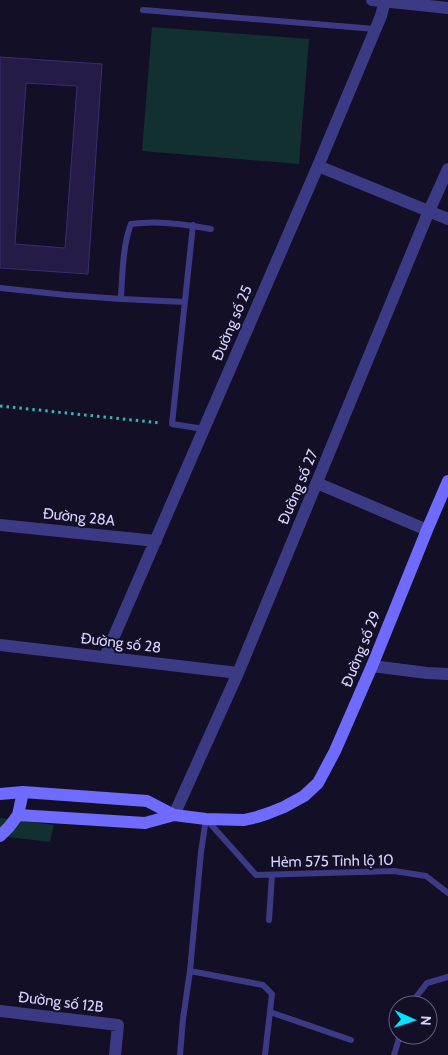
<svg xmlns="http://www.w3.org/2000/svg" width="448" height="1055" font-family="Cabin,sans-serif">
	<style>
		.green { fill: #12302f }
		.building { fill: #241b47; stroke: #3b2d73; fill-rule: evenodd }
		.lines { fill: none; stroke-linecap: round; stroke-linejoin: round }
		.path { stroke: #2fb8b0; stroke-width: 3; stroke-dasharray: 2.5 4; stroke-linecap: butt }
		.lane { stroke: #3d3a85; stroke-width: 6 }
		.street { stroke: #3d3a85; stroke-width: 12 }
		.secondary { stroke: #6f6bff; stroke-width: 12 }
		.labels { text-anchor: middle; stroke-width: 4; stroke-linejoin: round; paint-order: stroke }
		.street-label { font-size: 15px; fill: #d9d4ff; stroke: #130f26 }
	</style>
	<rect width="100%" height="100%" fill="#130f26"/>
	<!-- green -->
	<path class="green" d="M152,27L309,39L299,164L142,151Z
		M0,818L54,825L50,842L0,836Z"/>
	<!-- building -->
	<path class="building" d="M0,57L102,64L88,274L0,268ZM26,83L77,86L65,248L15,244Z"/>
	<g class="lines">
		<!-- path -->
		<path class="path" d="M0,406L161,423"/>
		<!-- lane -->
		<path class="lane" d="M143,10L375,29
			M193,225L172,424L204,429
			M0,288L66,295L121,299
			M185,302L121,299C122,278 123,243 131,224C156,220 186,224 211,229
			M207,820L256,875L394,871L426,876L448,893
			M269,920L272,875
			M190,971L263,985L272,994L265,1055
			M410,1005L427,983L448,977
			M270,1012L351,1040
			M180,1055L183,1019L190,971L201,852L206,819
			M394,1055L400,1035"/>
		<!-- street -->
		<path class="street" d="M372,0L448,8
			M318,166L448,219
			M317,483L427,530
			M0,525L156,541
			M0,645L238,673
			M105,657L318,166L381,16L385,0
			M372,666L427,673L448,674
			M174,815L238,673L429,211L448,169
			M0,1011L118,1025L115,1055"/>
		<!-- secondary -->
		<path class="secondary" d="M0,794L23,792L147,801L174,815
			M18,815L145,823L174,815L206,819L244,820L257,817L269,813L284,807L304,796L318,783L335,751L372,666L427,530L448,481
			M0,836L9,827L18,815L23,792"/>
	</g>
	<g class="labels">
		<!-- street labels -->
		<g class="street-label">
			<text transform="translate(232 323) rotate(-67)" y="5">Đường số 25</text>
			<text transform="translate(298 487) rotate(-67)" y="5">Đường số 27</text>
			<text transform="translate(79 517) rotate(6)" y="5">Đường 28A</text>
			<text transform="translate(121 643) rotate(7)" y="5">Đường số 28</text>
			<text transform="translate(361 649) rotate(-68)" y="5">Đường số 29</text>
			<text transform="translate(332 861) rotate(-1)" y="5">Hẻm 575 Tỉnh lộ 10</text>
			<text transform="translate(61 1002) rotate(7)" y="5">Đường số 12B</text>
		</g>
	</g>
	<!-- north arrow -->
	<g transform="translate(413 1020) rotate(93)"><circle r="24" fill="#130f26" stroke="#625e7d"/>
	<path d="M0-4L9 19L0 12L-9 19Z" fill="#00e5ff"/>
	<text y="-8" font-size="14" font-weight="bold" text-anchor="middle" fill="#d9d4ff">N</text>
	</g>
</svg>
